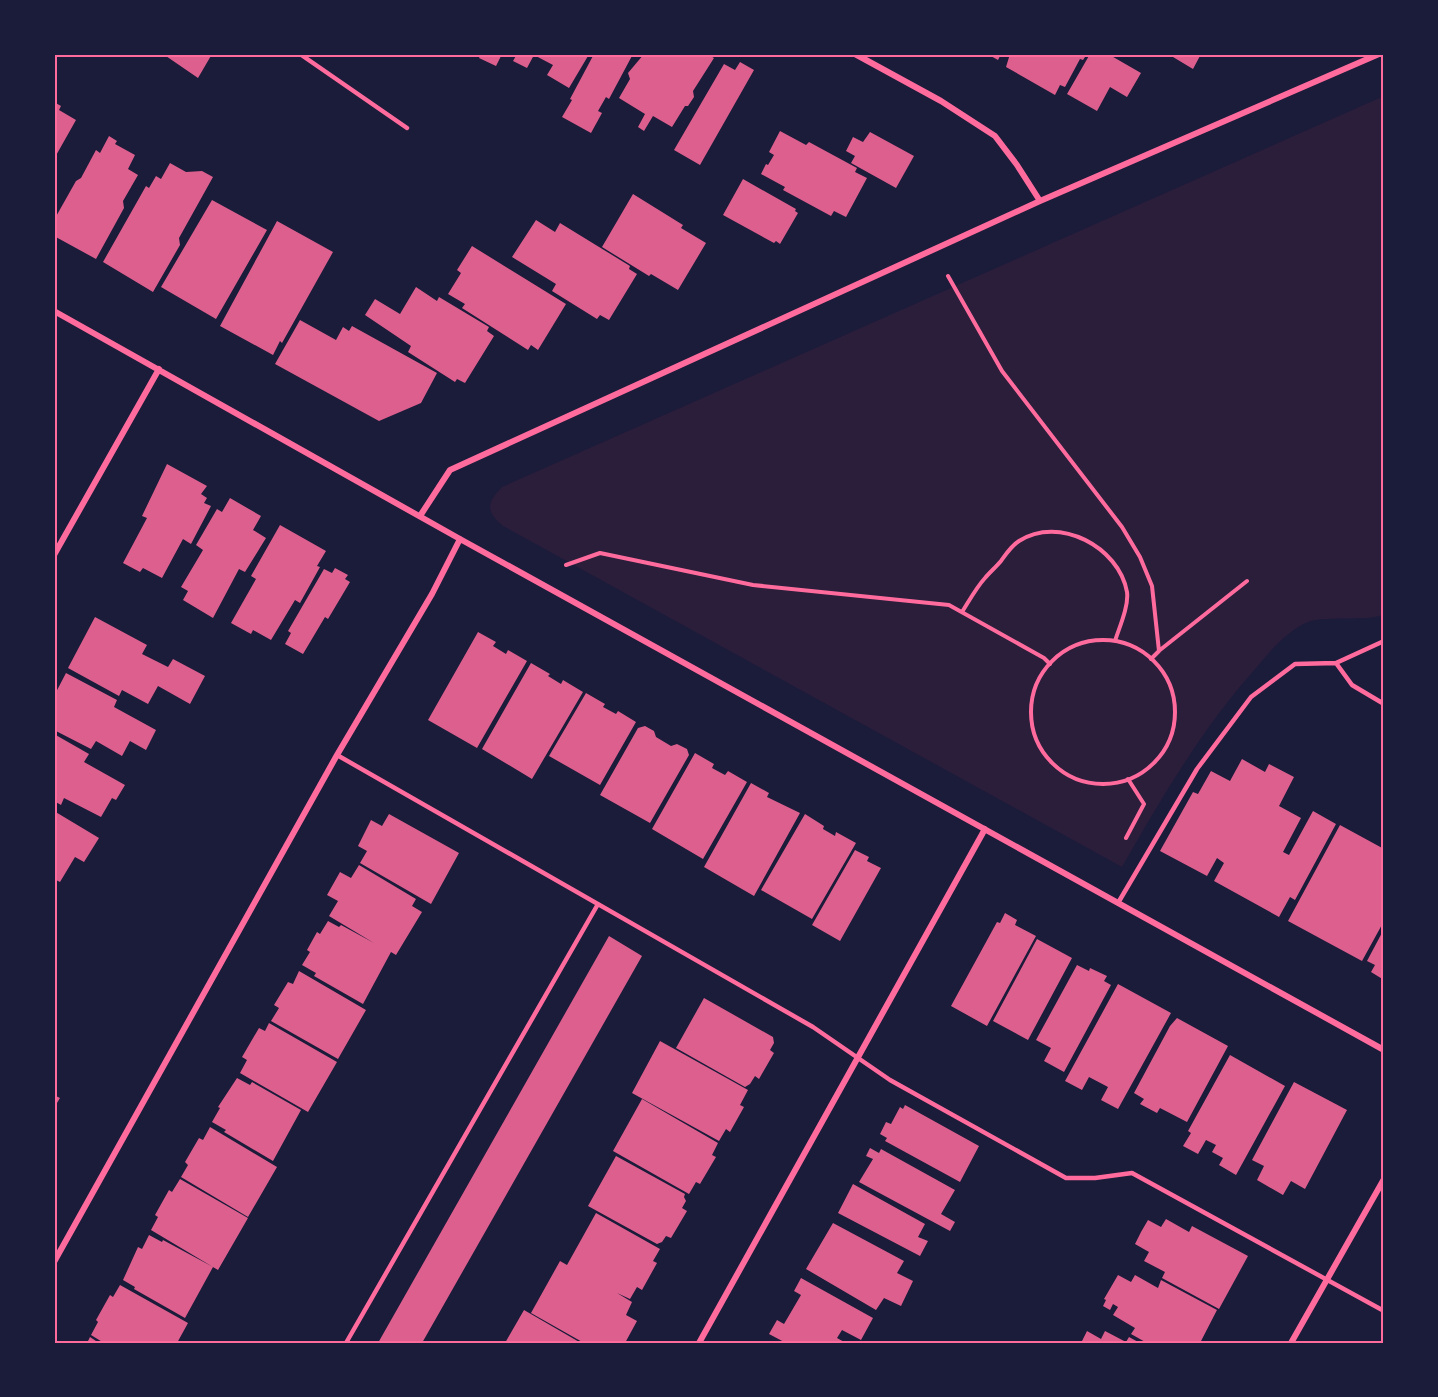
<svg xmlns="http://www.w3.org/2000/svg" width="1438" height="1397" font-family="'Fira Sans',sans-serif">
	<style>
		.green { fill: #2a1e3b }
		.building { fill: #dd5f8e }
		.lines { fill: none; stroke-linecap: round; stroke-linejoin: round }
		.path { stroke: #ff6b9d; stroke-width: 4 }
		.service { stroke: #ff6b9d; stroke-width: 4.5 }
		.minor { stroke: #ff6b9d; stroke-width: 6 }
		.neatline { fill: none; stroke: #ff6b9d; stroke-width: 2 }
	</style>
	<rect width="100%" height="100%" fill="#1b1b3a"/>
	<!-- green -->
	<path class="green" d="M1384,96V614C1373,622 1326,615 1308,622C1287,631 1271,650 1257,667C1203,727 1162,797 1122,867L503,526C486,512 486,503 502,487Z"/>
	<!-- building -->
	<path class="building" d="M163,54H212L198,78Z
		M481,54H502L496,66L479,58Z
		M517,54H592L588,56L569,88L547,75L553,65L534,55L527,68L513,61Z
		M594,54H633L609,99L606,97L598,111L602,113L591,133L562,117L572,100L570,99Z
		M644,54H707L714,58L693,91L694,97L688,106H685L672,127L653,116L644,131L638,127L645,114L619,98L630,79L628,73Z
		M987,54H1001L998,60Z
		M1010,54H1087L1083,60L1080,59L1065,87L1060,85L1055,95L1006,67Z
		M1090,54H1108L1141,73L1127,97L1110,87L1097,111L1067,94Z
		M1168,54H1201L1193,69Z
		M740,62L754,70L700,165L674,150L724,64L735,70Z
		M54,102L61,106L59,110L76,120L54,159Z
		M780,131L806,145L809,142L857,168L855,172L867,178L846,217L834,211L831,216L783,190L785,187L761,174L766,164L768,165L774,155L769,152Z
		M870,132L914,156L896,188L851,163L855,156L846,151L853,137L863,142Z
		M109,136L117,141L115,144L135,155L128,169L138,175L123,201L124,208L96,259L54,236V220L76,181L81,178L96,150L100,153Z
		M170,163L186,172L202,171L213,177L179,238L180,245L153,292L103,262L146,186L149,188L156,176L161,179Z
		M743,179L796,209L795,211L798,213L780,244L776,241L774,243L723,215Z
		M633,194L683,225L681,228L706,243L678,290L651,274L649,276L602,247Z
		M212,200L267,230L216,319L161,287Z
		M536,220L555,232L560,223L630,266L629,269L637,274L609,320L600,315L597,319L552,291L556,284L512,257Z
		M277,221L333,252L282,343L280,341L273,355L220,326Z
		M472,246L566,304L538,350L531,345L528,350L462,308L465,304L448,294L461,273L457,270Z
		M416,287L437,301L439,297L489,327L487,331L494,336L465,383L457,379L455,382L408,352L411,346L365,315L375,299L400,314Z
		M300,320L336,340L343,327L349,331L352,326L437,373L421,403L379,421L275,364Z
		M167,464L207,486L201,494L207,498L204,503L211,506L191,544L183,539L162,578L143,568L140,572L123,563L147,518L142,516Z
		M230,498L261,516L253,530L266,538L245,572L239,569L213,618L183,600L188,591L181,587L203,550L196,545L217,509L222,512Z
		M280,525L326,551L317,566L320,567L300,603L295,600L271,640L253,630L251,634L231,623L256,579L251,576Z
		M335,568L348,575L345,579L350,582L328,619L325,617L303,654L285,644L291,633L288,631L324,569L332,573Z
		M95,617L147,645L142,654L168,667L173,659L205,676L190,704L158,686L148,704L122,690L119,696L68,668Z
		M478,632L496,642L493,646L506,654L508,650L527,661L477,748L428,720Z
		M531,663L550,674L548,676L561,684L563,680L583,692L532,779L482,749Z
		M66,673L117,700L114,707L156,730L146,750L130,741L122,756L96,741L91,749L54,730V696Z
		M586,693L605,704L603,707L616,714L618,711L636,722L600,785L549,756Z
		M645,726L654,731L656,737L671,746L677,744L687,749L689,755L650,823L600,795L638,728Z
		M54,734L89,754L84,762L125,785L116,800L112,798L101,817L64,798L61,805L54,801Z
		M695,753L714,764L712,768L725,775L728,771L747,782L703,859L652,829Z
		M1242,759L1265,772L1269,764L1294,777L1279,806L1301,818L1283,852L1289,855L1313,811L1336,824L1295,900L1290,897L1279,917L1214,881L1224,863L1217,858L1207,876L1160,851L1193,792L1198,794L1211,771L1230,781Z
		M751,783L769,793L767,797L800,813L754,896L704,867Z
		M54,811L99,838L84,862L75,857L60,882L54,879Z
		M389,814L459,853L431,904L360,863L367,851L358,846L371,820L382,826Z
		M805,814L824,826L823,829L835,836L836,832L856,843L812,919L761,890Z
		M1340,825L1384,849V921L1362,961L1288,921Z
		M855,850L869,857L867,861L881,868L840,941L812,925Z
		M359,865L416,899L412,906L422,912L396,955L391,952L363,1004L314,976L316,973L302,965L310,952L307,950L317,932L320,934L328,921L339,927L341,925L374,943L329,916L338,901L327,895L340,872L351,878Z
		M1005,913L1017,920L1015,925L1036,936L987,1026L951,1006L997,922L1000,923Z
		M1384,929V980L1371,972L1375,965L1367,961Z
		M609,936L642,956L422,1343H378Z
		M1037,939L1072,958L1028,1040L993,1021Z
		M1077,965L1089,971L1090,968L1107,976L1104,981L1111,985L1064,1072L1044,1061L1051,1048L1036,1040Z
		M299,971L366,1010L338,1059L271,1021L279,1008L274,1005L288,982L293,984Z
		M1118,984L1171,1013L1118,1109L1101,1100L1108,1087L1089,1077L1082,1090L1065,1081Z
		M704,998L773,1037L774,1043L770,1050L774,1053L759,1079L755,1076L750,1084L745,1087L676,1048Z
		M1177,1018L1228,1046L1187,1122L1160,1108L1157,1113L1140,1104L1144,1099L1134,1093L1170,1026Z
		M269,1023L337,1062L308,1112L240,1073L247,1060L242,1057L259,1028L265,1031Z
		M660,1041L748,1090L740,1105L744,1107L730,1132L726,1129L719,1141L632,1093Z
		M1230,1055L1285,1086L1236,1175L1219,1165L1223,1158L1212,1152L1216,1145L1206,1140L1198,1154L1183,1146L1191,1133L1188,1131Z
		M237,1078L250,1085L252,1082L301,1110L273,1161L224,1132L226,1130L212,1122L220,1108L218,1107Z
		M1294,1082L1347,1110L1305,1189L1291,1181L1283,1195L1257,1180L1264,1166L1252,1160Z
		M54,1095L60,1098L54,1108Z
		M642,1099L718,1143L712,1155L716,1157L700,1184L696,1182L689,1194L613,1151Z
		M905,1105L979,1146L960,1182L885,1141L887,1138L880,1134L886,1122L891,1124L900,1107L903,1109Z
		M210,1127L277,1167L248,1217L181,1177L188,1165L185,1162L199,1138L203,1140Z
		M870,1148L879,1153L881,1149L955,1190L941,1214L955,1222L950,1231L859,1182L873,1159L866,1156Z
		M616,1156L685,1194L684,1197L686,1201L682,1208L687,1211L671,1238L666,1236L662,1242L657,1244L588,1206Z
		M180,1179L248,1218L218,1270L151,1230L158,1217L155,1215L169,1190L172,1192Z
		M853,1184L925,1224L918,1237L928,1241L920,1256L838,1213Z
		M596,1213L660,1249L653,1261L657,1263L642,1290L637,1287L630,1299L617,1293L632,1302L626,1315L637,1321L625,1343L610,1341L609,1343H584L531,1313L560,1261L567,1265Z
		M1166,1219L1189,1232L1192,1226L1248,1256L1219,1309L1162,1278L1165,1272L1144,1261L1149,1252L1135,1244L1141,1232L1148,1220L1161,1227Z
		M833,1223L904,1261L897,1273L913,1281L901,1306L884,1298L876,1310L806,1269Z
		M149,1235L162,1242L163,1240L213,1267L185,1318L134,1289L135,1287L123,1280L138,1247L142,1249Z
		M1118,1275L1131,1282L1135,1275L1158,1288L1161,1280L1217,1310L1200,1343H1147L1131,1334L1135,1328L1113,1315L1118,1307L1113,1304L1110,1310L1103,1306L1106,1300L1104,1299Z
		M801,1278L873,1318L861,1340L842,1330L837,1338L846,1343H786L769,1334L777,1320L784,1324L801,1295L794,1291Z
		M120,1285L188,1323L177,1343H104L91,1335L98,1322L96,1320L110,1295L113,1297Z
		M524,1310L581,1343H505Z
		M1087,1331L1101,1339L1105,1331L1126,1342L1129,1337L1140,1343H1081Z
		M90,1337L99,1343H87Z"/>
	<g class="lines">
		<!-- path -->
		<path class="path" d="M948,276L1002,371L1122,527L1140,557L1152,586L1159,651L1151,659
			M566,565L600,553L753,585L949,605L1044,658L1050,664
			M962,612C969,601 976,588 985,578C990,572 996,567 1001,561C1006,554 1011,546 1019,541C1059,515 1119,547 1127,592C1129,606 1119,628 1115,641
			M1031 712a72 72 0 1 1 144 0a72 72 0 1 1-144 0Z
			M1160,650L1247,581
			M1126,838L1144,804L1128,779"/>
		<!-- service -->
		<path class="service" d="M300,54L407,128
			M1336,663L1384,641
			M337,755L813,1027L890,1080L1066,1178H1095L1132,1173L1384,1311
			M1118,903L1197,769L1251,697L1295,664L1336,663L1352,685L1384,704
			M346,1343L598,904"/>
		<!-- minor -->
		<path class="minor" d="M855,54L941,101L995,136L1017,165L1040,201
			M54,311L460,539L1384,1050
			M420,516L450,470L1040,201L1379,54
			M54,555L159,369
			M54,1262L337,755L432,594L460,539
			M699,1343L985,829
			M1291,1343L1384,1179"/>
	</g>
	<!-- border -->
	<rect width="1438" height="1397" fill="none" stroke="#1b1b3a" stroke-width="111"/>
	<rect x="56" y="56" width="1326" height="1286" class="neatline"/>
</svg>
